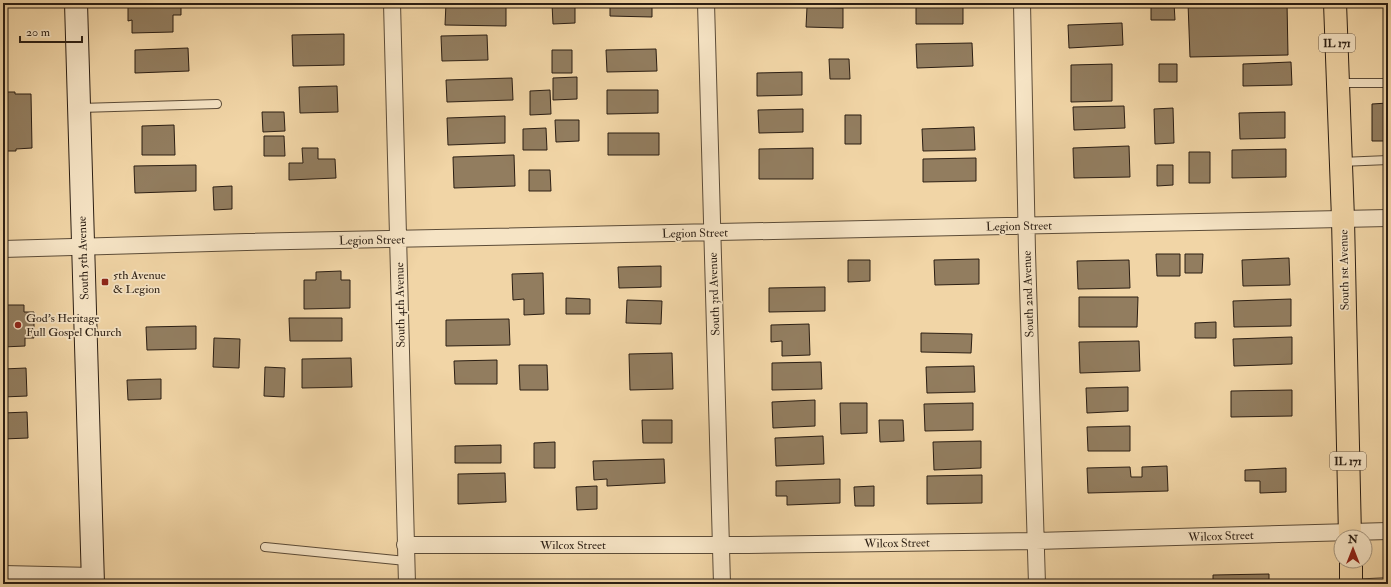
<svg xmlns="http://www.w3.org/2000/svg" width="1391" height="587" font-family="'IM FELL Double Pica',serif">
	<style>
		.building { fill: #927d5f; stroke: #2b1e13 }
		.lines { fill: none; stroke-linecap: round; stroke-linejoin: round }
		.lane-casing { stroke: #5c4c38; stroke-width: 10 }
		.street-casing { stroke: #5c4c38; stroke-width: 18 }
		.secondary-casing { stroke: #2b1e13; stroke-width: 24 }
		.primary-casing { stroke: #2b1e13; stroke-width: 24 }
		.lane { stroke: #f6e4c5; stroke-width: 8 }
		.street { stroke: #f6e4c5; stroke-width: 16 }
		.secondary { stroke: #f6e4c5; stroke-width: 22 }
		.primary { stroke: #f1d5a6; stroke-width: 22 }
		.poi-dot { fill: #8f2418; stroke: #f6e4c5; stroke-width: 1.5 }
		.labels { text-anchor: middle; stroke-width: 3.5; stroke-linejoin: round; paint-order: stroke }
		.shield { fill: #f6e4c5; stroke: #685948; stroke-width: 1 }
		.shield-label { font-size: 11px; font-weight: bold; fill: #2b1e13 }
		.street-label { font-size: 12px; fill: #2b1e13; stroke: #f6e4c5 }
		.poi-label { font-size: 12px; fill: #2b1e13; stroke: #f6e4c5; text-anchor: start }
	</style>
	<rect width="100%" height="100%" fill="#f1d5a6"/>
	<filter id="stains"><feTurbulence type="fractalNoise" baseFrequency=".005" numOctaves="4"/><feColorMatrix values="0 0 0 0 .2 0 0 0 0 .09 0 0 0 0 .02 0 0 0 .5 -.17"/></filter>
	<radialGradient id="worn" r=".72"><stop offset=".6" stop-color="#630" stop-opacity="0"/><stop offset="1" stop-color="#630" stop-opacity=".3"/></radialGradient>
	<!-- building -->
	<path class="building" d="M128,3H181V15H173V32L132,33V20L128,21Z
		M446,3H506V26L445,25Z
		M575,3V23L553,24L552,4Z
		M610,3H652V17L610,16Z
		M916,3H963V24H916Z
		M1075,3H1128V4L1075,5Z
		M1151,3H1174L1175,20H1151Z
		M1188,3H1287L1288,55L1190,57Z
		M807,7L843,8V28L806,27Z
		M1384,14H1388V39H1384Z
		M1122,23L1123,45L1069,48L1068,25Z
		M344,34V65L293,66L292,35Z
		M487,35L488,60L442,61L441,36Z
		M972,43L973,66L917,68L916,44Z
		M188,48L189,71L135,73V50Z
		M656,49L657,71L607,72L606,50Z
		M552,50H572V73H552Z
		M829,59H849L850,79H830Z
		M1291,62L1292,85L1243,86V64Z
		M1112,64V101L1071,102V65Z
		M1159,64H1177V82H1159Z
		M802,72V95L757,96V73Z
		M577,77V99L553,100V78Z
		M512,78L513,100L447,102L446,80Z
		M337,86L338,112L300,113L299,87Z
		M550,90L551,114L530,115V91Z
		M607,90H658V113L607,114Z
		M3,92H15V94H31L32,148L16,149V151H3Z
		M1388,103V141H1372V104Z
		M1124,106L1125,128L1074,130L1073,107Z
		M1173,108L1174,143L1155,144L1154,109Z
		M803,109V132L759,133L758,110Z
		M262,112H284L285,131L263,132Z
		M1285,112V138L1240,139L1239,113Z
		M845,115H861V144H845Z
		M505,116V143L448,145L447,118Z
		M555,120H579V141L556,142Z
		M174,125L175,155H142V126Z
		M974,127L975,150L923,151L922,129Z
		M546,128L547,150H523V129Z
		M608,133H659V155H608Z
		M264,136H284L285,156H264Z
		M1129,146L1130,177L1074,178L1073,148Z
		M302,148H318V159H335L336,178L289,180V163H303Z
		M813,148V179H759V149Z
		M1286,149V177L1232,178V150Z
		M1189,152H1210V183H1189Z
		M514,155L515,186L454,188L453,157Z
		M976,158V181L923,182V159Z
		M196,165V191L135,193L134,166Z
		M1157,165H1173V185L1157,186Z
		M529,170H550L551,191H529Z
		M232,186V209L214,210L213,187Z
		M1156,254H1180V276H1157Z
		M1185,254H1203L1202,273H1185Z
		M1289,258L1290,285L1243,286L1242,260Z
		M979,259V284L935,285L934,260Z
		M848,260H870V281L848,282Z
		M1129,260L1130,288L1078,289L1077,261Z
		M661,266V287L619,288L618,267Z
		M341,271V280H350V308L304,309V280H316V272Z
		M543,273L544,314L524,315V299L513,300L512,274Z
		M825,287V311L769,312V288Z
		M1079,297H1138L1137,327H1079Z
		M566,298L590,299V314H566Z
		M1291,299V326L1234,327L1233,301Z
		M627,300L662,301L661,324L626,323Z
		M1385,300H1388V445H1387Z
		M3,305H24V312H34V338H25V346L3,347Z
		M289,318H342V341H290Z
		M509,319L510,345L446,346V320Z
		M1216,322V338H1195V323Z
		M809,324L810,355L782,356V341L771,342V325Z
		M196,326V349L147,350L146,327Z
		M921,333L972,334L971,353L921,352Z
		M1292,337V364L1234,366L1233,339Z
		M214,338L240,339L239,368L213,367Z
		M1139,341L1140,371L1080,373L1079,342Z
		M672,353L673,389L630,390L629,354Z
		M351,358L352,387L302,388V359Z
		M497,360V384H455L454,361Z
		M821,362L822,389L772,390V363Z
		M519,365H547L548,390H520Z
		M974,366L975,392L927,393L926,367Z
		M265,367L285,368L284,397L264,396Z
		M26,368L27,396L3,397V369Z
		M161,379V399L128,400L127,380Z
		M1128,387V411L1087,413L1086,388Z
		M1292,390V416L1231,417V391Z
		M815,400V426L773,428L772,402Z
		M840,403H867V433L841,434Z
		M973,403V430L925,431L924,404Z
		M27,412L28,438L3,439V413Z
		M642,420H672V443H643Z
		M879,420H903L904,441L880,442Z
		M1130,426V451H1088L1087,427Z
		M823,436L824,464L776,466L775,438Z
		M981,441V468L934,470L933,442Z
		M555,442V468H534V443Z
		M501,445V463H455V446Z
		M664,459L665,483L607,486V479L594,480L593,461Z
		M1167,466L1168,491L1088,493L1087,468L1130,467L1131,477H1142V467Z
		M1286,468V492L1260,493V481H1245V470Z
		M505,473L506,502L458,504V474Z
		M982,475V503L927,504V476Z
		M840,479V503L787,505V496H776V481Z
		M597,486V509L577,510L576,487Z
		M874,486V506H855L854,487Z
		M1269,574V584H1213V575Z"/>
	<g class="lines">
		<defs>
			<path id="lane" d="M1339,83H1388
				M80,108L217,104
				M1341,162L1388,160
				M265,547L406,561
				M1351,584L1388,582"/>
			<path id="street" d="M392,3L407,584
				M706,3L722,584
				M1022,3L1027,252L1037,584
				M3,249L246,242L1388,218
				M405,545H748L1036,541L1388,531
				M3,574L93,576"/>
			<path id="secondary" d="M76,3L93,584"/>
			<path id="primary" d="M1335,3L1343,219L1350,537
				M1351,561V584"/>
		</defs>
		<!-- lane casing -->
		<use href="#lane" class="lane-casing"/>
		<!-- street casing -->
		<use href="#street" class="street-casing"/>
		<!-- secondary casing -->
		<use href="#secondary" class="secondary-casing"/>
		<!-- primary casing -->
		<use href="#primary" class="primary-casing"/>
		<!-- lane -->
		<use href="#lane" class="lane"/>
		<!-- street -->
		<use href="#street" class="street"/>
		<!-- secondary -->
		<use href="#secondary" class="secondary"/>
		<!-- primary -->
		<use href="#primary" class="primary"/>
	</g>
	<!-- markers -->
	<g class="poi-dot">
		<rect x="101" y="278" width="8" height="8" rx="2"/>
		<circle cx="18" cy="325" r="4"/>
	</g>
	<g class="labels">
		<!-- shield labels -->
		<g class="shield">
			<rect x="1319" y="34" width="36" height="18" rx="3"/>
			<rect x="1330" y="452" width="36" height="18" rx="3"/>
		</g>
		<g class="shield-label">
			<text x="1337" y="47">IL 171</text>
			<text x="1348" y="465">IL 171</text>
		</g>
		<!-- street labels -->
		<g class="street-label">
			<text transform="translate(1019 226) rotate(-1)" y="4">Legion Street</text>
			<text transform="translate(695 233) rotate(-1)" y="4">Legion Street</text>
			<text transform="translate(372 240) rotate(-1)" y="4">Legion Street</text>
			<text transform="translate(83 258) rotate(-92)" y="4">South 5th Avenue</text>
			<text transform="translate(1344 270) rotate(-91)" y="4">South 1st Avenue</text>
			<text transform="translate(714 294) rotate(-92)" y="4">South 3rd Avenue</text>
			<text transform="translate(1028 294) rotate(-92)" y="4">South 2nd Avenue</text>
			<text transform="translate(400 305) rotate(-91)" y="4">South 4th Avenue</text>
			<text transform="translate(1221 536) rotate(-2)" y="4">Wilcox Street</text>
			<text transform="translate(897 543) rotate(-1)" y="4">Wilcox Street</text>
			<text x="573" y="549">Wilcox Street</text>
		</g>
		<!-- poi labels -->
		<g class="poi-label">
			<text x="113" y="279">5th Avenue<tspan x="113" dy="14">&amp; Legion</tspan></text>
			<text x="26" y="322">God's Heritage<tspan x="26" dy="14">Full Gospel Church</tspan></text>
		</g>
	</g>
	<!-- margin -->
	<rect width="1391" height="587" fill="none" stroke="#f1d5a6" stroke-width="16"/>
	<rect x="4" y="4" width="1383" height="579" fill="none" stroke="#2b1e13" stroke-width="2"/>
	<rect x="8" y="8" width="1375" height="571" fill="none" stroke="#2b1e13"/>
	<!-- north arrow -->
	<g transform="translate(1353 549)"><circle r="19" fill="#f6e4c5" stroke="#a5957e"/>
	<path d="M0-3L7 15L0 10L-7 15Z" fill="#8f2418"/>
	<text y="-6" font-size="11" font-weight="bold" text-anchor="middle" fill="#2b1e13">N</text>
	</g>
	<!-- scale -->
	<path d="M20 36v6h62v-6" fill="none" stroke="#2b1e13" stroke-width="2"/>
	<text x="26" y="36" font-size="12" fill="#2b1e13" stroke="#f6e4c5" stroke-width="3" paint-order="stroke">20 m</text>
	<rect width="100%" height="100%" filter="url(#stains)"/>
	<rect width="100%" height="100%" fill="url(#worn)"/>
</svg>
